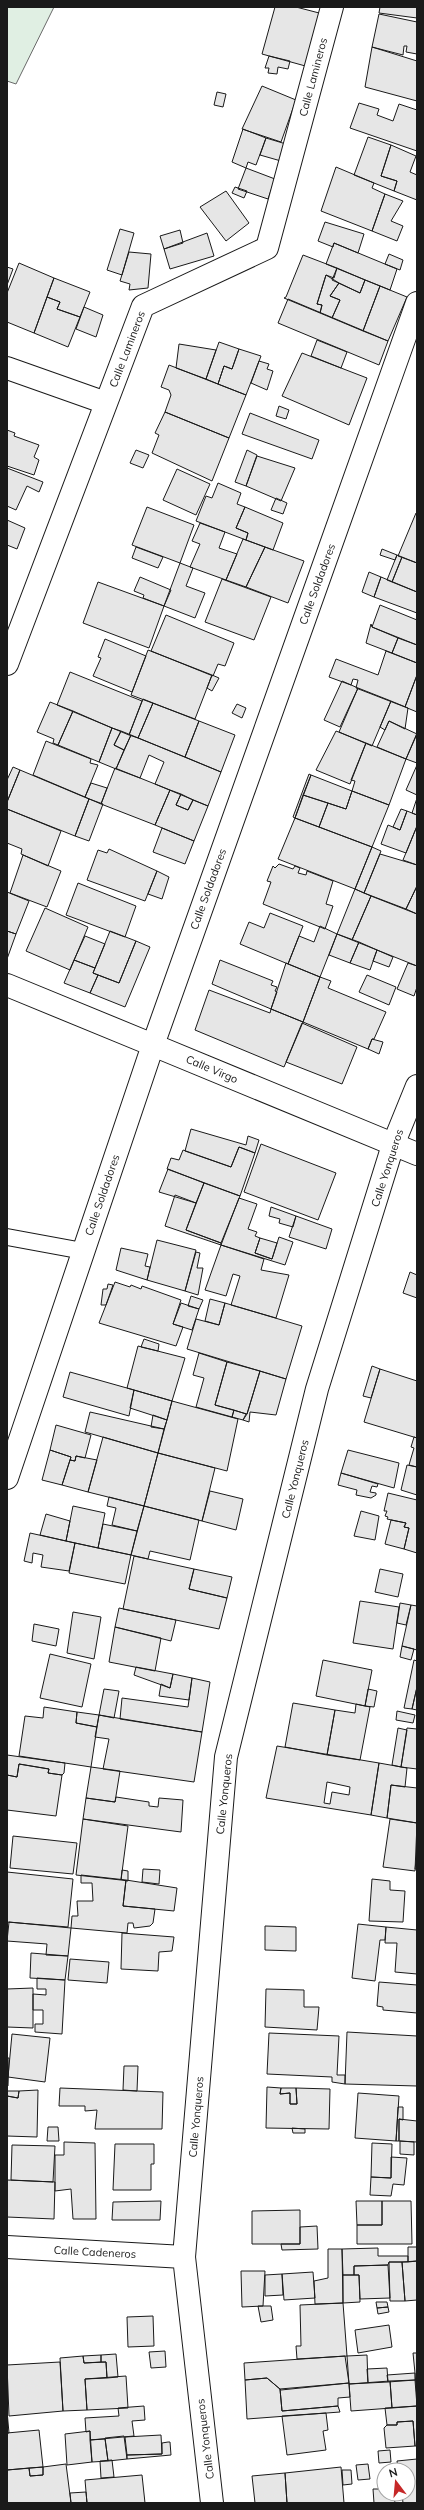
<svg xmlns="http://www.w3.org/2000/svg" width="424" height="2510" font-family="Mulish,sans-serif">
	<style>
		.green { fill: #e0efe3; stroke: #6a6a6a }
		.building { fill: #e6e6e6; stroke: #1a1a1a; fill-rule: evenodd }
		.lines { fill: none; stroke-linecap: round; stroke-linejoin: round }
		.lane-casing { stroke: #1a1a1a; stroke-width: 18 }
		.street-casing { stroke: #1a1a1a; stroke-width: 24 }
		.secondary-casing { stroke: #1a1a1a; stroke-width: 24 }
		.lane { stroke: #fff; stroke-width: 16 }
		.street { stroke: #fff; stroke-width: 22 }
		.secondary { stroke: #fff; stroke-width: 22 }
		.labels { text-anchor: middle; stroke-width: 3; stroke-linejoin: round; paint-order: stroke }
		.street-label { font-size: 11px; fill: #1a1a1a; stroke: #fff }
	</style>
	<rect width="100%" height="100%" fill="#fff"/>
	<!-- green -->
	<path class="green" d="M7,7H54L16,84L7,81Z"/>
	<!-- building -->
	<path class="building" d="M275,7H296L323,14L309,67L262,54Z
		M380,7H417V18L379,13Z
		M379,14L417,22V54L406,52L407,46H404L403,55L372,47Z
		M372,47L417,61V101L365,87Z
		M269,56L290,61L288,69L278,67L277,74L268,73L269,68H265Z
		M262,86L296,100L281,142L242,129Z
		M217,92L226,94L223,107L214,105Z
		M359,103L379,109L377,115L393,121L399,104L417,110V151L350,128Z
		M243,129L266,138L256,165L248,162L246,168L232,162Z
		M368,137L391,145L381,176L397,181L394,191L354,175Z
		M266,138L286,144L281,161L260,155Z
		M391,145L416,156L410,172L417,175V200L394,191L397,181L381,176Z
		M336,167L374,183L372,188L385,194L372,231L321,211Z
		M246,168L275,179L268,199L238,189Z
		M235,187L247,191L244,198L232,193Z
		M226,191L249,223L226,241L200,207Z
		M385,194L403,201L391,221L403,226L397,241L372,231Z
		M325,222L364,234L358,253L334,243L333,247L318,241Z
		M120,229L134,233L122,275L107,270Z
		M180,230L183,243L164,249L160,236Z
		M207,233L214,256L170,269L164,249Z
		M334,243L397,269L390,290L326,264Z
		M129,252L151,254L148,288L129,290L130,284L120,281Z
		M389,254L403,260L400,270L385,264Z
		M303,255L337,268L334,278L326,275L317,304L322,305L320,313L284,298L286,297Z
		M19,263L54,278L34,333L7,322V293Z
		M7,267L13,269L7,285Z
		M337,268L365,280L360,293L332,280Z
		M326,275L339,283L330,296L340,300L332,318L320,313L322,305L317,304Z
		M54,278L90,292L80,317L57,309L60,302L47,297Z
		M365,280L380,286L363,331L332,318L340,300L330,296L339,283L360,293Z
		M380,286L407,297L388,341L363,331Z
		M47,297L60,302L57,309L80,317L68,347L34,333Z
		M288,299L388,341L379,365L278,323Z
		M84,307L103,315L96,337L76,329Z
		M317,340L347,352L341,368L311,356Z
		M219,342L239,349L232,369L224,366L218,384L206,379Z
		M179,344L216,350L206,379L176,368Z
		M239,349L261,356L246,395L218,384L224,366L232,369Z
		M302,353L367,378L349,425L282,396Z
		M259,361L269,364L267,369L273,371L267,390L251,383Z
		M169,365L246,395L229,438L165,412L171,395L169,390L161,387Z
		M279,406L289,410L286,419L276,416Z
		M165,412L229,438L212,481L152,453L159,435L155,433Z
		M250,413L319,440L312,459L242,434Z
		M7,430L15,433L14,436L39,445L34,457L39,460L34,475L7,466Z
		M136,450L149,455L143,468L130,463Z
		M247,450L257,455L246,486L235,482Z
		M257,456L295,468L281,501L246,486Z
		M7,468L43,482L39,492L27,486L16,510L7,506Z
		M177,469L210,484L196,515L163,500Z
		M218,483L241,493L237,504L245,507L236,528L248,533L246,540L196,521L206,496L212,498Z
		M276,498L287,503L283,514L271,510Z
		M147,507L194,525L180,563L132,545Z
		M245,507L283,523L273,550L246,540L248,533L236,528Z
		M416,513L417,514V563L398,556Z
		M7,520L25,528L17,549L7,545Z
		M200,523L225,532L219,548L237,554L226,580L190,567L200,544L192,541Z
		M243,539L265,547L246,587L226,580Z
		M136,547L163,557L158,568L132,558Z
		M265,547L304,561L288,603L246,587Z
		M382,549L397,555L395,560L380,555Z
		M397,555L402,557L392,582L387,580Z
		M402,557L417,563V592L392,582Z
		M180,563L193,568L186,586L205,593L195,618L164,606Z
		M369,572L381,577L374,597L362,592Z
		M140,577L171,590L164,606L143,598L144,595L134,591Z
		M381,577L417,592V613L374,597Z
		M222,579L271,597L254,640L205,622Z
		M98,582L164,606L149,648L83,623Z
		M380,605L417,620V645L372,627Z
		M166,615L234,643L225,666L218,664L213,676L151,651Z
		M371,624L372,627L398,638L392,653L366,643Z
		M398,638L417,645V663L392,653Z
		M105,639L146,656L132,692L93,676L101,658L98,657Z
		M148,650L212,675L195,719L131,695Z
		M386,651L417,663V675L405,707L356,688L358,680L353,679L351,685L329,677L336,659L378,675Z
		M70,672L142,701L129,735L57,705Z
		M212,675L219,678L212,691L207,688Z
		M417,675V712L405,707Z
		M342,681L358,688L340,727L324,720Z
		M358,688L391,701L372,746L339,732Z
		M143,699L153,703L138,738L129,735Z
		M391,701L408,708L405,729L389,721L385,730L380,727Z
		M50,702L73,711L58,745L53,743L54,739L37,732Z
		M153,703L199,721L185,757L138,738Z
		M237,704L246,708L242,718L232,713Z
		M73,711L112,728L99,762L58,745Z
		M199,721L235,735L221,772L185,757Z
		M389,721L417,734L406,759L377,747Z
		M112,728L121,731L114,745L124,750L116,769L99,762Z
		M121,731L131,735L124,750L114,745Z
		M336,731L366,743L350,784L316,770Z
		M417,733V763L406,759Z
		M131,735L221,772L208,806L155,784L164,762L149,755L140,778L116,769Z
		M46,741L91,759L90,763L98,765L85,797L33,775Z
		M366,743L406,759L389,805L352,791L355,781L351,780Z
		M417,765V795L406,790Z
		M13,767L20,770L7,802V780Z
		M115,768L170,790L155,825L101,804Z
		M20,770L89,799L75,836L7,809V802Z
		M309,774L311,775L295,818L293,817Z
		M311,775L352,791L346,809L303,795Z
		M91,783L107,788L101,804L85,797Z
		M170,790L181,794L176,805L188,810L193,800L208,806L194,841L155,825Z
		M352,791L389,805L372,847L319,827L328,803L346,809Z
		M181,794L193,800L188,810L176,805Z
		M303,795L328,803L319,827L295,818Z
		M417,798V815L412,813Z
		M89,799L103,804L89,841L75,836Z
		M7,809L61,831L48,866L21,854L22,849L7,843Z
		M401,809L407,811L400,830L393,827Z
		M407,811L417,815V826L406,853L381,844L388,825L400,830Z
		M295,818L372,847L355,889L278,859Z
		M417,826V865L403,860Z
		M162,828L194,841L185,864L153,852Z
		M372,847L381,851L364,893L355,889Z
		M109,849L157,871L145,901L87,880L98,850L107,853Z
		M380,854L417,865V886L406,909L364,893Z
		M23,855L61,871L47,907L10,893Z
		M279,864L293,869L295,866L300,868L298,873L306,875L307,871L333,881L326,904L333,906L325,929L263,904L271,882L267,881L273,866L275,868Z
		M157,871L169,877L162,899L148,894Z
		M78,883L136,906L125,937L66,915Z
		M417,886V914L406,909Z
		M355,889L371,896L352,940L337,934Z
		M7,892L29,901L16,934L7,931Z
		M371,896L417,914V966L352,940Z
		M45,908L88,927L70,970L26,951Z
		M270,913L303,926L288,964L240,944L249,922L264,928Z
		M320,926L337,934L320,977L288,964L299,936L314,942Z
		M7,931L16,934L7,959Z
		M110,931L136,941L119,983L93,973Z
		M337,934L359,942L350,963L329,955Z
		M85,936L105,944L95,968L74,960Z
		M136,941L150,947L125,1007L90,993L98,975L119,983Z
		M359,942L377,950L370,970L350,963Z
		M377,950L393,957L389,967L373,961Z
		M74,960L95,968L93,973L98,975L90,993L64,983Z
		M220,960L273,981L271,985L277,987L275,991L277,992L271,1009L212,984Z
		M286,963L320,977L303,1022L271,1009Z
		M408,963L417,966V987L414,996L397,989Z
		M367,975L396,987L389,1005L359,992Z
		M320,977L331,981L328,988L386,1012L374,1039H372L368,1049L303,1022Z
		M209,990L270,1013L271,1009L303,1022L284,1067L195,1030Z
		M302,1023L357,1047L342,1084L286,1062Z
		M372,1039L383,1042L379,1054L368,1049Z
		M191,1129L246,1145L248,1136L259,1140L255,1153L239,1147L231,1167L185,1151Z
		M261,1144L336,1173L318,1220L244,1192Z
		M239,1147L255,1153L240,1196L167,1169L171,1158L179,1160L183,1150L231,1167Z
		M168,1169L204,1183L196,1203L159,1192Z
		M204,1183L240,1196L221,1243L186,1230Z
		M175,1195L196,1203L186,1230L221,1243V1245L165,1226Z
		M239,1198L257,1204L248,1229L257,1232L255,1236L260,1238L255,1253L272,1259L279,1237L293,1242L285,1265L221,1245Z
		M271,1207L296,1216L293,1227L279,1223L280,1219L269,1216Z
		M296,1216L332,1229L326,1249L289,1237Z
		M260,1238L277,1243L272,1259L255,1253Z
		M157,1240L196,1250L185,1291L147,1280Z
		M221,1245L264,1259L261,1270L289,1275L276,1318L231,1305L240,1276L233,1274L226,1296L205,1290Z
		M121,1248L148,1254L145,1266L150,1267L147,1280L116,1270Z
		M196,1252L200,1253L197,1268H203L198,1295L185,1291Z
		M410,1272L417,1275V1298L403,1293Z
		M115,1282L130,1287L131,1285L141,1289L142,1286L181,1300L173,1324L183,1327L176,1346L99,1323Z
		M108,1284L113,1285L106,1305H101L103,1289H107Z
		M191,1296L203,1300L199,1309L188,1306Z
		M210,1299L225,1303L219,1325L205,1321Z
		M181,1303L199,1309L192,1330L173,1324Z
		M225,1303L302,1326L286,1379L187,1349L196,1319L219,1325Z
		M144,1339L159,1344L158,1351L141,1347Z
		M138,1346L185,1358L172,1401L127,1388Z
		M199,1353L227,1362L215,1405L234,1410L232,1417L196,1407L204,1378L193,1375Z
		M227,1362L260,1371L247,1414L215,1405Z
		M372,1366L380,1369L371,1398L363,1396Z
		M380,1369L417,1381V1438L364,1422Z
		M260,1371L286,1379L276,1415L250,1412L249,1422L243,1420L247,1414Z
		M70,1372L134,1390L129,1416L63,1397Z
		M134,1390L172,1401L167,1420L130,1408Z
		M172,1401L238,1419L227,1471L158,1453Z
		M234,1410L246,1414L243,1420L232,1417Z
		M90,1412L164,1429L158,1453L85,1432Z
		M153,1415L167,1420L164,1429L151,1427Z
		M56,1425L91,1435L85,1458L76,1456L75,1461L70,1460L71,1457L50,1450Z
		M103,1437L158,1453L144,1506L88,1492Z
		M414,1437L417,1438V1467L409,1465L414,1448L411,1447Z
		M50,1450L71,1457L62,1485L42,1480Z
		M348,1450L399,1463L394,1488L341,1473Z
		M158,1453L215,1468L202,1521L144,1506Z
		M76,1456L97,1460L88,1492L62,1485L70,1460L75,1461Z
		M407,1465L417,1467V1495L401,1490Z
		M341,1473L378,1484L377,1487L372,1486L370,1492L376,1493V1495L371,1498L356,1495L357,1490L338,1485Z
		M210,1491L243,1499L236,1530L202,1521Z
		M388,1493L417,1500V1553L404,1549L409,1528L404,1527L406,1523L387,1519L388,1517L385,1516L387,1511H384Z
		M109,1497L144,1506L137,1531L112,1525L116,1508L107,1506Z
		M73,1506L105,1513L98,1548L66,1541Z
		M144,1506L199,1520L190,1560L150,1551L148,1559L131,1555Z
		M361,1511L379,1516L375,1540L354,1536Z
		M46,1514L70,1521L66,1541L40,1535Z
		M391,1520L406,1523L404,1527L409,1528L404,1549L385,1544Z
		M103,1524L137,1531L131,1555L98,1548Z
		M30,1533L75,1543L69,1571L41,1567L43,1555L33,1553L32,1563L24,1561Z
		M75,1543L131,1555L125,1584L69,1573Z
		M134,1556L194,1569L189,1589L227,1598L219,1629L123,1609Z
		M194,1569L232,1577L227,1598L189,1589Z
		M380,1569L403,1574L398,1597L375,1592Z
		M360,1601L399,1607L393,1649L353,1643Z
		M400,1603L411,1605L406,1625L397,1623Z
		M411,1605L417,1606V1650L402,1646Z
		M119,1608L176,1620L171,1641L115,1627Z
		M73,1612L101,1617L94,1659L67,1653Z
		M34,1624L59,1629L56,1646L32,1641Z
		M115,1627L161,1638L155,1671L109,1662Z
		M402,1646L414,1649L411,1660L400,1657Z
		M50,1654L91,1664L82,1707L40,1698Z
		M323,1660L372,1670L365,1706L316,1696Z
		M414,1660L417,1661V1687L412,1709L404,1708Z
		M136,1667L173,1674L170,1688L134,1675Z
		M173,1674L192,1678L189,1700L159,1696L161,1684L170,1688Z
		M192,1678L210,1682L202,1732L120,1719L122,1698L188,1707Z
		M417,1687V1710L412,1709Z
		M104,1689L119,1691L114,1718L99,1715Z
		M368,1689L377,1691L374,1707L365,1706Z
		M293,1703L335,1710L327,1755L285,1747Z
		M356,1704L370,1707L360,1760L327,1755L335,1710L355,1713Z
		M44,1707L77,1712L76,1723L97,1727L91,1767L19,1756L25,1716L43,1718Z
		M397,1711L415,1715L413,1723L396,1720Z
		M77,1712L99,1715L97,1727L76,1723Z
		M99,1715L202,1732L194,1782L103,1769L109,1739L95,1737Z
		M398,1728L407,1730L401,1767L392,1765Z
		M407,1728L417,1729V1769L401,1767Z
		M277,1746L379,1763L371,1815L266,1798ZM327,1782L350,1787L349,1795L332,1792L330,1804L324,1803Z
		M7,1755L65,1763L64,1773L62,1775L48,1773L49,1769L19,1764L17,1777L7,1775Z
		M379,1763L407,1768L405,1787L391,1785L387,1818L371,1815Z
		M19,1764L49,1769L48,1773L62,1775L56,1816L7,1810V1775L17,1777Z
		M91,1767L120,1771L115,1802L86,1798Z
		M391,1785L417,1788V1823L387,1818Z
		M116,1797L149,1802V1806L158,1807L159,1798L183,1800L181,1832L83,1819L86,1798L115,1802Z
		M83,1819L128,1826L121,1880L76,1875Z
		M390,1819L417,1823L415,1871L383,1867Z
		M13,1836L77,1843L73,1874L10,1868Z
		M417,1853V1869H415Z
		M143,1869L160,1870L159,1884L142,1882Z
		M122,1870L128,1871V1881L121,1880Z
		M7,1872L73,1879L68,1927L7,1922Z
		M81,1875L126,1880L123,1906L155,1909L153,1923L150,1926L134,1928L133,1923H128L127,1933L71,1928L72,1916H78L77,1901H93L92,1883H81Z
		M372,1879L390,1881V1890L405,1891L403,1922L369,1921Z
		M126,1880L177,1888L174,1911L123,1906Z
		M9,1922L71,1928L68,1956L46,1955L47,1944L7,1941Z
		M358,1924L386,1927L385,1940H380L375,1981L352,1978Z
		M265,1926L296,1927V1951L265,1950Z
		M386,1927L417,1930V1974L395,1972L397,1943H385Z
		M122,1933L174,1937L172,1951L159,1952L158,1971L121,1969Z
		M31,1953L68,1956L65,1980L30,1978Z
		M70,1959L109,1962L107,1983L68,1980Z
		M37,1978L65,1980L62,2034L35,2032V2024H43V2010H33V1994L46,1995V1989H37Z
		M379,1982L417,1985V2013L383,2010V2007L377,2006Z
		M33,1988V2028L7,2027V1989Z
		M266,1989L304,1990V2007H319L317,2030L265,2027Z
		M347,2032L417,2036V2086L345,2084Z
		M269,2033L339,2036L337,2075H345V2084L332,2082V2077L267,2074Z
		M12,2034L50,2038L45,2082L8,2077Z
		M7,2058H9L8,2086H7Z
		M124,2066H138L137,2091L123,2090Z
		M267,2087L281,2088L280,2094L290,2093V2104H297L296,2088L330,2089L329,2129L266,2128Z
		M60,2088L163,2092L162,2129H95L97,2110L85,2111V2106H59Z
		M281,2088H296L297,2104H290V2093L280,2094Z
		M38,2090L37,2137L7,2136V2096L18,2098L19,2091Z
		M7,2091H19L18,2098L7,2096Z
		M358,2093L399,2096L396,2141L355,2138Z
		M398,2107H403V2120L399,2119V2141H396Z
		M399,2119L417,2121V2142L399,2141Z
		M48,2127H58L59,2141H47Z
		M292,2128L305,2129V2133H293Z
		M400,2141L414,2142V2155L400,2154Z
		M64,2142L95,2143L96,2219H73L71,2189L55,2191V2155H64Z
		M372,2143L392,2144L391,2178L371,2177Z
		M115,2144H154V2164H151V2190H113Z
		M12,2145L55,2146L53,2182L11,2180Z
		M391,2157L407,2158L404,2185L393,2184L391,2196L370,2195L371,2177L391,2178Z
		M7,2180L55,2182L54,2219L7,2217Z
		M161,2201L160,2220H112L113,2202Z
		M356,2201H382V2225H357Z
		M382,2201H411L412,2244H357V2225H382Z
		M300,2210V2244H252V2211Z
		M317,2226L318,2249L282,2250L281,2244H300V2227Z
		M408,2247H417V2261L408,2262Z
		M378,2248V2256H408V2262H389L388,2265L354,2266V2275H343L342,2249Z
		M328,2249H342L343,2303L315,2304L314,2281L328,2278Z
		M417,2261V2300L405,2301L402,2262Z
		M389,2262H402L405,2301H390Z
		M388,2265L390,2298L360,2299L359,2275H354V2266Z
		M241,2271H265L263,2306L242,2307Z
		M313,2272L315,2298L284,2300L282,2274Z
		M282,2274L283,2295L265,2296V2275Z
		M343,2275H359L360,2302L343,2303Z
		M376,2302H387L388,2307L377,2308Z
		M343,2303L347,2356L297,2359L296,2346H301L300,2305Z
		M258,2306H271L273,2320L261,2322Z
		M388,2307L389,2312L378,2314L377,2308Z
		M153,2316L154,2346L128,2347L127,2317Z
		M389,2325L392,2347L358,2353L355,2330Z
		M165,2351L166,2367L151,2368L149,2352Z
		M413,2353H417V2399L415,2373Z
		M116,2354L118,2377L107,2378L106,2362H101V2355Z
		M101,2355V2362L84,2363L83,2356Z
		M367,2355L368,2383L349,2384L347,2356Z
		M83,2356L84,2363L106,2362L107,2378L85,2379L87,2410L63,2411L60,2358Z
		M345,2356L349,2383L281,2390L267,2378L245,2380L244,2363Z
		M60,2362L63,2411L9,2416L7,2365Z
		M387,2368L388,2382L368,2383L367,2369Z
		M415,2373V2380L388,2382L387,2375Z
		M126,2376L128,2408L87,2410L85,2379Z
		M267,2378L280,2389L282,2411L338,2406L340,2412L247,2419L245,2380Z
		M415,2380L417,2406L392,2408L390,2381Z
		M390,2381L392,2408L351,2411L349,2384Z
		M349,2383L350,2397L338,2398V2406L282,2411L280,2389Z
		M144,2406L145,2420L132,2421L134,2436L90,2440V2431L86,2432L85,2418L119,2416L118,2408Z
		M417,2406V2446H415L413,2421L397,2422V2425H387L385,2408Z
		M7,2411L9,2433H7Z
		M326,2413L328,2430L323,2431L326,2450L287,2455L282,2416Z
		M413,2421L415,2446L386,2448L384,2428L387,2425H397V2422Z
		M39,2430L43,2467L7,2470V2433Z
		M90,2431L92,2462L67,2465L65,2434Z
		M161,2435L162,2454L127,2455L125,2437Z
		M124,2436L127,2459L108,2461L105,2438Z
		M105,2439L108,2461L92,2462L90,2440Z
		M168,2442H170L171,2455L127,2459V2455L162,2454V2443Z
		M390,2450L391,2462L379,2463L378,2451Z
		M417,2459V2503H403L402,2494H408V2470H398L397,2461Z
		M112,2460L114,2477L101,2478L100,2461Z
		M66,2464L71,2503H7V2470L29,2468L30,2476L43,2475V2467Z
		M368,2464L370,2479L358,2480L356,2465Z
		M43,2467V2475L30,2476L29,2468Z
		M341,2467L344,2503H287L285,2473Z
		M342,2470H351L352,2484L343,2485Z
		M285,2473L287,2503H255L252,2476Z
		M142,2475L145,2503H87L85,2480Z
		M373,2489H384V2494H394L395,2503H374Z
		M86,2492L87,2503H71L70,2493Z"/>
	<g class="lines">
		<defs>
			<path id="lane" d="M7,1237L83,1251"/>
			<path id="street" d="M7,368L106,403
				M7,664L143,306L267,248L332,7
				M7,985L153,1045L7,1478
				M7,2247L184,2257
				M212,2503L184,2257L226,1757L317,1389L393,1145L417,1086"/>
			<path id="secondary" d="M417,303L153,1045L417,1154"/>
		</defs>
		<!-- lane casing -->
		<use href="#lane" class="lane-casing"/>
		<!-- street casing -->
		<use href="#street" class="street-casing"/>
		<!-- secondary casing -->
		<use href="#secondary" class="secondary-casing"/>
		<!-- lane -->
		<use href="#lane" class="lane"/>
		<!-- street -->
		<use href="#street" class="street"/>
		<!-- secondary -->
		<use href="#secondary" class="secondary"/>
	</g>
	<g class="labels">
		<!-- street labels -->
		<g class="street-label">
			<text transform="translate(313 77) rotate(-75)" y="4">Calle Lamineros</text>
			<text transform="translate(127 349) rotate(-69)" y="4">Calle Lamineros</text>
			<text transform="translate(317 584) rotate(-70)" y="4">Calle Soldadores</text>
			<text transform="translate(208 889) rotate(-70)" y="4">Calle Soldadores</text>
			<text transform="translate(212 1069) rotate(23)" y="4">Calle Virgo</text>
			<text transform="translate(387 1168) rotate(-72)" y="4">Calle Yonqueros</text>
			<text transform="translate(102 1195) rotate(-71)" y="4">Calle Soldadores</text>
			<text transform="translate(295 1479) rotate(-76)" y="4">Calle Yonqueros</text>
			<text transform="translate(224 1794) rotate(-84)" y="4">Calle Yonqueros</text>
			<text transform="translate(196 2117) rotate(-85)" y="4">Calle Yonqueros</text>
			<text transform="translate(95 2252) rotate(3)" y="4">Calle Cadeneros</text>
			<text transform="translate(205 2439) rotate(-97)" y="4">Calle Yonqueros</text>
		</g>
	</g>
	<!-- border -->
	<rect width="424" height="2510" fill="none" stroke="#1a1a1a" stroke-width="16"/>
	<!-- north arrow -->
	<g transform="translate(396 2482) rotate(344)"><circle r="19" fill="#ffffff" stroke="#a3a3a3"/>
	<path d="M0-3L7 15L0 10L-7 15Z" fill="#c62828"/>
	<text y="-6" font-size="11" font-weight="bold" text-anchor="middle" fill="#1a1a1a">N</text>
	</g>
</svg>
